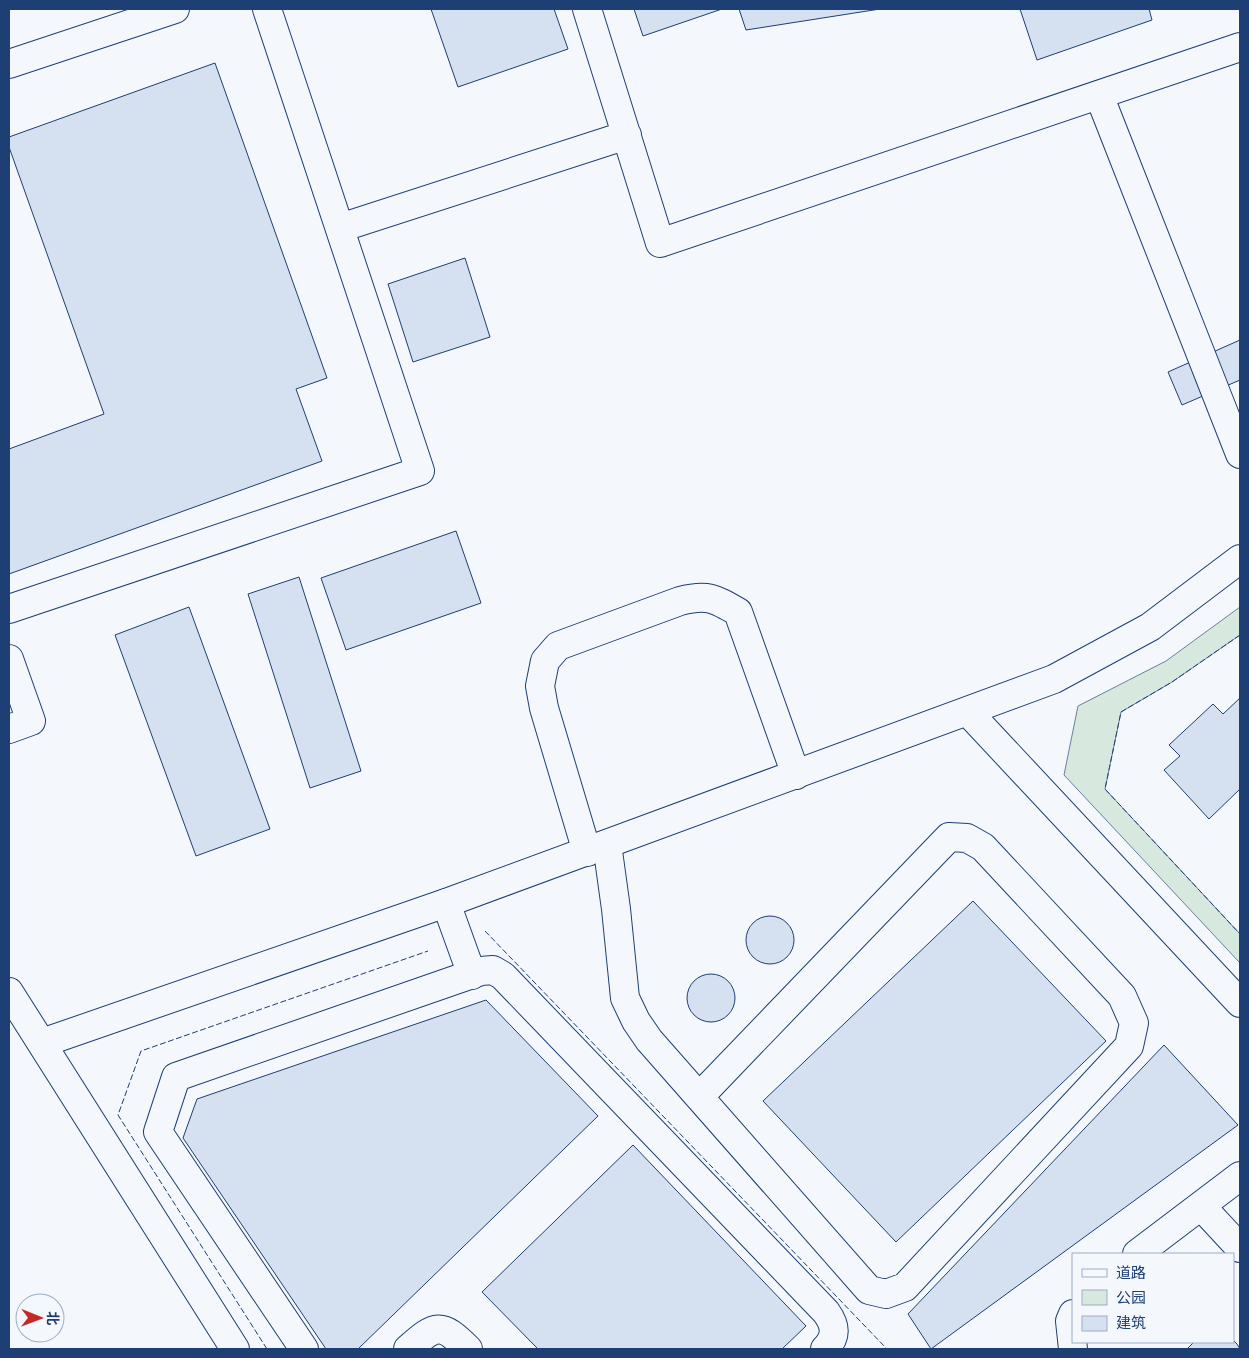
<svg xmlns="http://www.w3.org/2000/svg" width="1249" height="1358" font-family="'Times New Roman','Noto Sans SC',serif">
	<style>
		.green { fill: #d7e8df; stroke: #687fa3 }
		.building { fill: #d5e0f0; stroke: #1d3f73 }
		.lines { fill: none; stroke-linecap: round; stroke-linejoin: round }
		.minor-casing { stroke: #1d3f73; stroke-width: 30 }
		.major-casing { stroke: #1d3f73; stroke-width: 30 }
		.minor { stroke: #f4f7fb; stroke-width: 28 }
		.major { stroke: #f4f7fb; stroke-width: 28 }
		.fence { stroke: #1d3f73; stroke-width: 1; stroke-dasharray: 6 2.5; stroke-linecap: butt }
	</style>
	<rect width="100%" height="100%" fill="#f4f7fb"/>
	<!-- green -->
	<path class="green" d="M1240,607V635L1172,682L1121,712L1105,789L1240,934V963L1064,775L1078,706L1166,661Z"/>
	<!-- building -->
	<path class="building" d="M431,9H554L568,49L458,87Z
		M634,9H722L643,36Z
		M739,9H880L746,30Z
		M1020,9H1149L1152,20L1037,60Z
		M215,63L327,378L296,389L322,461L9,574V449L104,414L9,147V137Z
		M465,258L490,337L413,362L388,284Z
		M1240,340V380L1182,405L1168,372Z
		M456,531L481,603L346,650L321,578Z
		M299,577L361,771L310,788L248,594Z
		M189,607L270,829L196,856L115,635Z
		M1240,698V789L1209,819L1164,770L1180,756L1169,745L1213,704L1223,714Z
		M973,901L1106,1041L896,1242L763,1101Z
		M746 940a24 24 0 1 1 48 0a24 24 0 1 1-48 0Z
		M687 998a24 24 0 1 1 48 0a24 24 0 1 1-48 0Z
		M486,1000L598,1116L358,1349H326L183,1138L197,1099Z
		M1164,1045L1238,1125L931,1349L908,1314Z
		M633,1145L806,1326L782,1349H538L482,1292Z
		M1233,1340L1237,1344L1240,1349H1187L1194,1342H1233Z"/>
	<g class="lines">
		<defs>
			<path id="minor" d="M587,9L660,243L1240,47
				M9,64L175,9
				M1099,95L1240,454
				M340,228L627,135
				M9,609L420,471L267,9
				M9,659L31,721L9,729
				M607,844L616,909L625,998L636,1021L649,1040L869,1290L886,1294L905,1287L1129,1046L1134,1023L1122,996L983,847L967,838L949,837L699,1097
				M587,852L544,708L540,686L545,661L558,646L680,601C707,594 714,598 738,612L796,775
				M446,903L472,975
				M1201,1206L1240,1248
				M1137,1254L1240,1176
				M1073,1314L1070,1321L1073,1349
				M304,1349L158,1132L176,1077L481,971L493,970L503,976L826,1312C836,1326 837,1336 825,1349
				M408,1349C436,1324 441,1322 468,1349"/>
			<path id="major" d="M968,712L1240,1003
				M9,992L235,1349
				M42,1043L446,903L1054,679L1150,627L1240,559"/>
		</defs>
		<!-- minor casing -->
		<use href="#minor" class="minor-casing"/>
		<!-- major casing -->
		<use href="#major" class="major-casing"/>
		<!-- minor -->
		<use href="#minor" class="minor"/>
		<!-- major -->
		<use href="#major" class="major"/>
		<!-- fence -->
		<path class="fence" d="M1240,635L1172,682L1121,712L1105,789L1240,934
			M485,931L887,1349
			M267,1349L118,1115L141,1051L428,951"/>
	</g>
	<!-- border -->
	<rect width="1249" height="1358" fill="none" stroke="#1d3f73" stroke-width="20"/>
	<!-- legend -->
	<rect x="1072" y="1253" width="162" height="90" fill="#f4f7fb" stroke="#9eadc5"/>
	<rect x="1082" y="1269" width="25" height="8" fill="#f4f7fb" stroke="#9eadc5"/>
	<text x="1116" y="1278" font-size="15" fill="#1d3f73">道路</text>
	<rect x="1082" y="1290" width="25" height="15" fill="#d7e8df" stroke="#9eadc5"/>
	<text x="1116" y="1303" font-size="15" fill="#1d3f73">公园</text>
	<rect x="1082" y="1316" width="25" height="15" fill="#d5e0f0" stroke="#9eadc5"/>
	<text x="1116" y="1328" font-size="15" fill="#1d3f73">建筑</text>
	<!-- north arrow -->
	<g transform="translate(40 1318) rotate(91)"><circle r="24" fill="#f4f7fb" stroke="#9eadc5"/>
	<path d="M0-4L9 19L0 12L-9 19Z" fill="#c62828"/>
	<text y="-8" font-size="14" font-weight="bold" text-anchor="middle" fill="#1d3f73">北</text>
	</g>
</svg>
